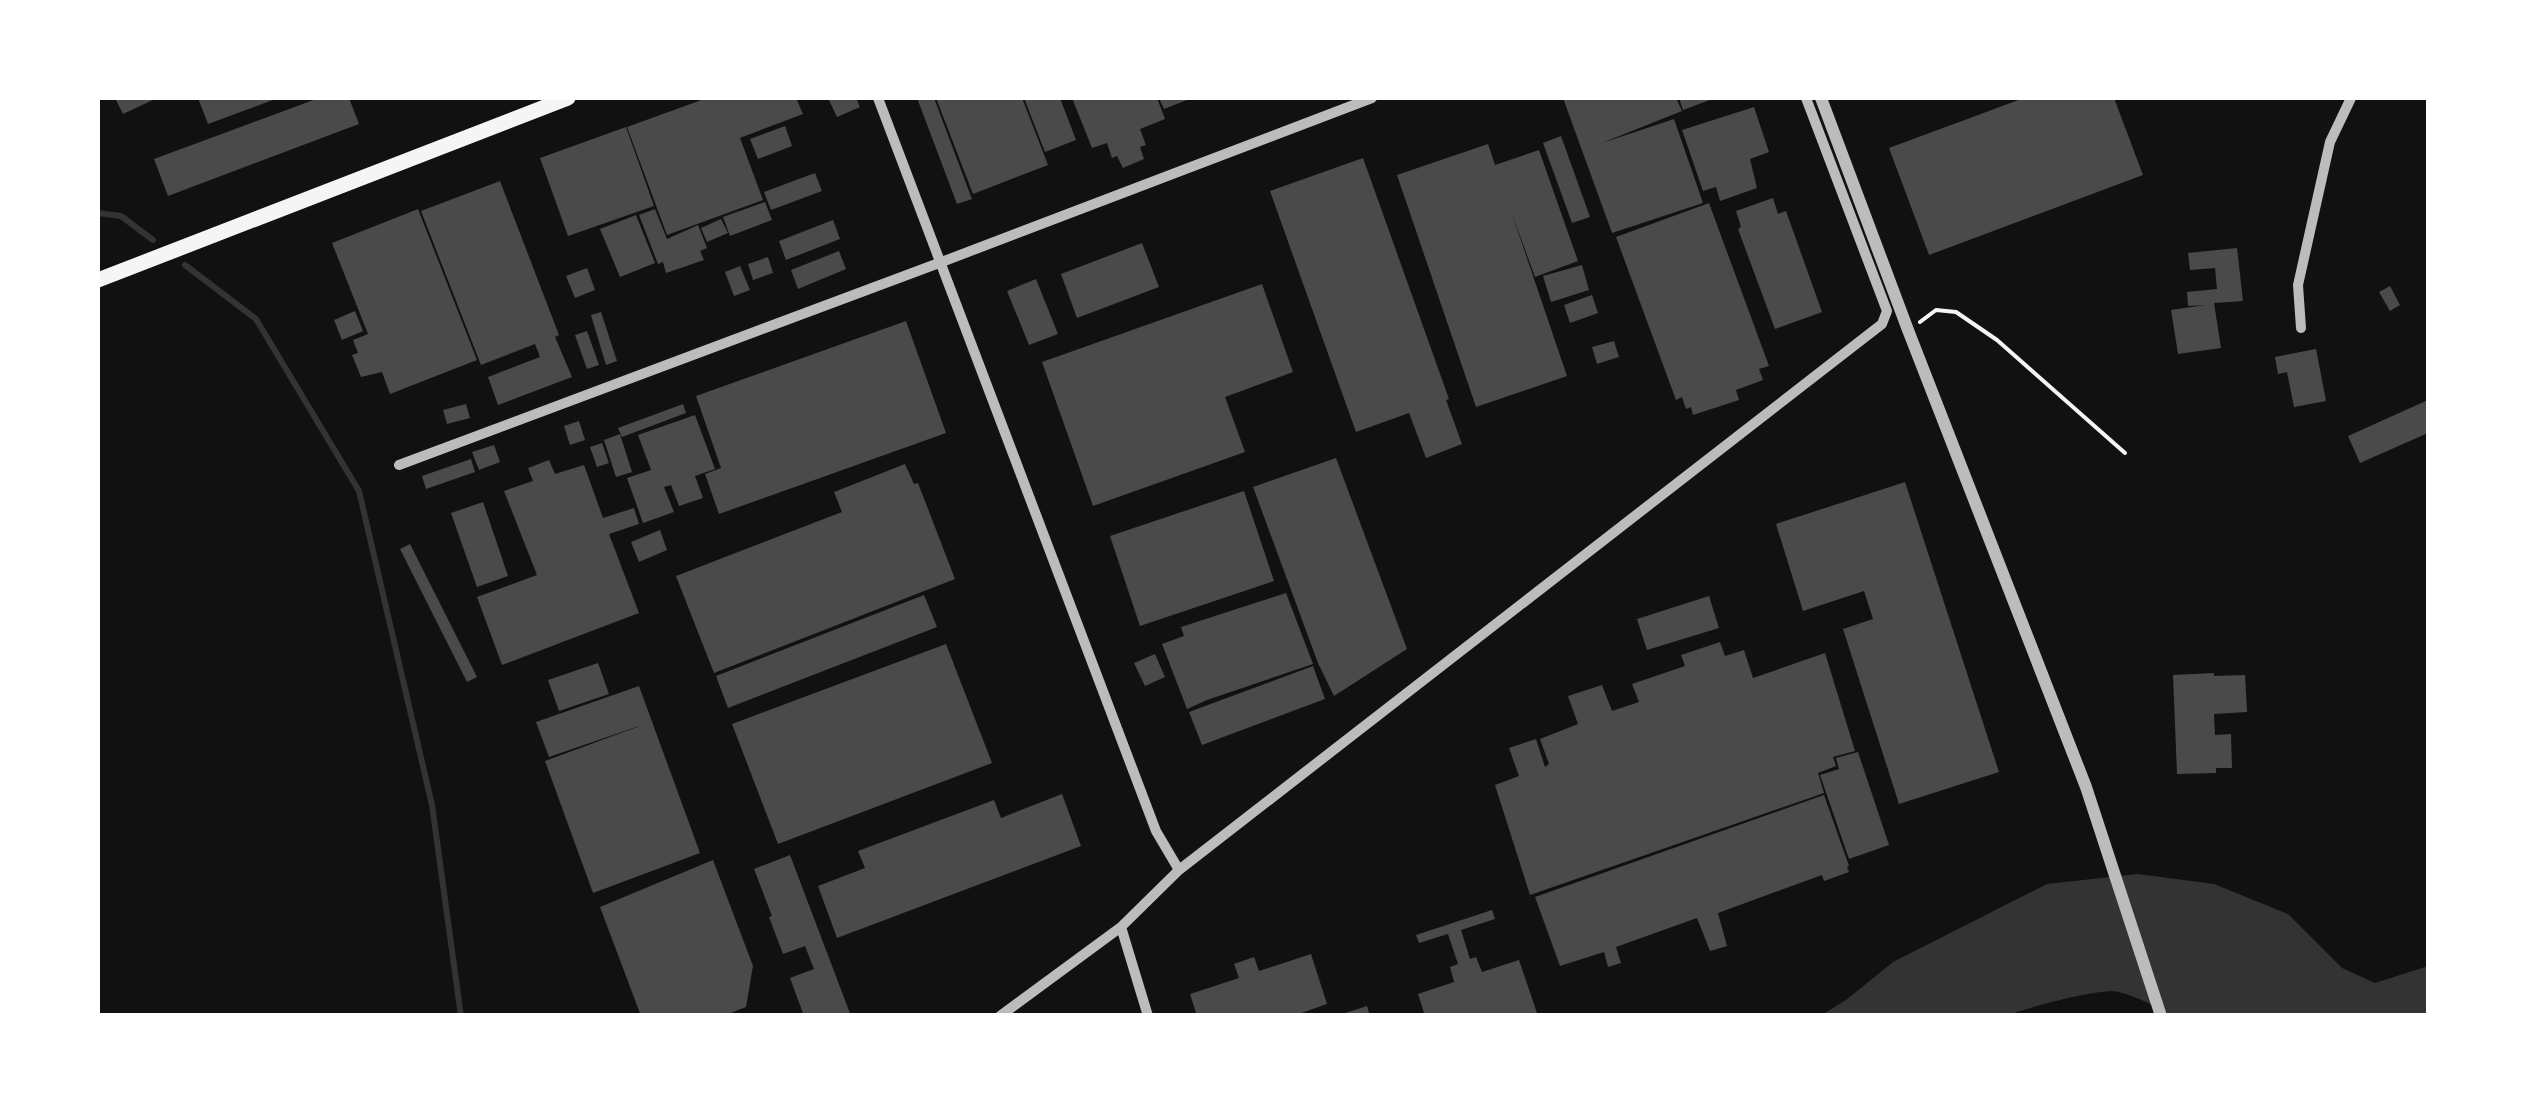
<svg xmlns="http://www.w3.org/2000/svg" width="2526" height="1113" font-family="'Exo 2',sans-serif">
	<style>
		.water { fill: #333 }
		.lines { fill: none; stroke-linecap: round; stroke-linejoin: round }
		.stream { stroke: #333; stroke-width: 6 }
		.building { fill: #4a4a4a }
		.path { stroke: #f5f5f5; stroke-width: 4 }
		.minor { stroke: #bcbcbc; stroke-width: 10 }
		.tertiary { stroke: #bcbcbc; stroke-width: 12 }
		.secondary { stroke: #f5f5f5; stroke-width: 15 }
	</style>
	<rect width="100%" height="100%" fill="#111"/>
	<!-- water -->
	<path class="water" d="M2138,874L2214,884L2288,914L2342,968L2375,983L2428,966V1015H2171C2156,1006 2137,997 2119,992C2102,987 2027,1008 2008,1015L1820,1016L1846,1000L1893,962L2047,884Z"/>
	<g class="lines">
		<!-- stream -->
		<path class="stream" d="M98,213L121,216L153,240
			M185,265L256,319L359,491L432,805L461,1016"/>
	</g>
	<!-- building -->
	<path class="building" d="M115,98H157L123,114Z
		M198,98H278L208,124Z
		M319,98H349L359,124L168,196L154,159Z
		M707,98H796L803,114L740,138L763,200L667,235L627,127Z
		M828,98H856L860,107L837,117Z
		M917,98H934L972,199L957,204Z
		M936,98H1022L1048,165L973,194Z
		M1024,98H1060L1076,140L1045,152Z
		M1072,98H1157L1165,119L1140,129L1146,145L1140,147L1144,159L1123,168L1117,156L1112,158L1107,143L1092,148Z
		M1159,98H1192L1164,109Z
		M1563,98H1676L1682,111L1602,143L1674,119L1703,203L1612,233Z
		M1679,98H1715L1683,110Z
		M2024,98H2114L2143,175L1929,255L1889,148Z
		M1754,107L1769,152L1750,159L1757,188L1720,201L1716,187L1703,191L1682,130Z
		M785,126L792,146L758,159L750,139Z
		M626,127L654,206L568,236L540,158Z
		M1561,136L1590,217L1572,223L1543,143Z
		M1488,144L1495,165L1539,150L1578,261L1535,277L1511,211L1567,376L1476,407L1397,175Z
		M1363,158L1449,399L1446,400L1462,444L1426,458L1409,413L1356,432L1270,191Z
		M815,173L822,191L771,210L764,192Z
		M500,181L559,335L555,337L572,377L498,405L488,377L540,357L535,344L481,365L421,211Z
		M1773,198L1778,214L1786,211L1822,312L1775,329L1738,229L1741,227L1736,211Z
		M765,202L772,220L730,236L723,217Z
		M1709,203L1769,366L1759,369L1763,380L1736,390L1739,400L1693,415L1691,407L1686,409L1682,397L1676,400L1616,237Z
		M418,209L477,360L390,394L382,372L361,377L352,355L358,353L353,340L368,334L332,243Z
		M655,209L667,239L698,225L707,248L700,251L704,260L666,273L663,262L658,264L639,215Z
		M636,215L655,263L620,277L600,229Z
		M721,219L728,233L707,242L701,228Z
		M833,220L840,239L786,260L779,241Z
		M1142,243L1159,287L1077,318L1061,274Z
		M2237,248L2243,301L2214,303L2221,348L2178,354L2171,310L2205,305L2188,306L2187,292L2217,289L2215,268L2190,270L2188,253Z
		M839,251L846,269L798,289L791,270Z
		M768,257L773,273L753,280L748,264Z
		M1582,265L1589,290L1551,302L1543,276Z
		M740,266L750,290L734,296L725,272Z
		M587,268L595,290L575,298L566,276Z
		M1036,279L1058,334L1029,345L1007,291Z
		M1262,284L1293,372L1225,397L1245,452L1093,506L1042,362Z
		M2390,286L2400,305L2390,311L2379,292Z
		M1592,295L1598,313L1570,323L1564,305Z
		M355,311L363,331L342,340L334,320Z
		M601,312L617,361L606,365L591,315Z
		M906,321L946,433L719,514L705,474L721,468L696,396Z
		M587,331L599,365L587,369L575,335Z
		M1614,341L1619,357L1597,364L1592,347Z
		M2316,349L2326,401L2294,407L2287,372L2278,374L2275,357Z
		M2428,400V433L2360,463L2348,436Z
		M466,404L470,418L447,424L443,410Z
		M683,404L686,413L622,437L618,428Z
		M695,415L715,469L695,476L703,498L679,506L671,485L664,487L674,512L643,523L627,478L651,470L638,435Z
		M579,421L585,440L570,445L564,426Z
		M620,434L632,472L616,477L604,440Z
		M602,443L609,463L597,467L590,447Z
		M494,445L500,462L479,470L472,452Z
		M1336,458L1407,649L1334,696L1318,663L1253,487Z
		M471,459L475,472L426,489L422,476Z
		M549,460L555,474L584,465L603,518L634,508L639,524L609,534L639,613L502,665L477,597L537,575L504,491L533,481L528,468Z
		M905,464L914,484L918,483L955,579L714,673L676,576L842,512L834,492Z
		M1905,482L1999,772L1899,804L1843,629L1873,619L1864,591L1803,611L1776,524Z
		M1244,491L1274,581L1140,626L1110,536Z
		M483,502L508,576L477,587L451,513Z
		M660,530L667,550L639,562L631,542Z
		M410,544L477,677L467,682L400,549Z
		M1286,593L1313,664L1207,700L1187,709L1162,644L1184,636L1181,627Z
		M924,595L937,627L728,708L716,676Z
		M1709,596L1719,628L1647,650L1637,619Z
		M1720,642L1725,656L1744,650L1753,678L1825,653L1855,751L1833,757L1836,766L1818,773L1824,793L1530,895L1495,785L1519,776L1509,748L1536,739L1545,767L1549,764L1540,739L1578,724L1568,696L1602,685L1612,711L1639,702L1632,684L1685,666L1681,655Z
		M946,644L992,763L778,844L732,724Z
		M1155,654L1165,677L1145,686L1134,663Z
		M598,663L609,694L559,711L548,680Z
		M1313,666L1325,699L1202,745L1189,712Z
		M2214,673V676L2245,675L2247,712L2214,714L2215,735L2231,734L2232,768H2216V773L2177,774L2173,675Z
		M639,686L700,853L593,893L545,761L648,723L549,757L536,722Z
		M1858,752L1889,845L1849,859L1820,775L1839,769L1836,758Z
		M1062,794L1081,846L837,938L818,886L865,868L858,851L994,800L1001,818Z
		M1824,795L1849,866L1847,867L1849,872L1824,881L1822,875L1718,913L1727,946L1710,951L1697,918L1616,947L1621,963L1608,967L1604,952L1560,966L1535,897Z
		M790,855L851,1016H804L790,978L814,969L805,946L783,954L769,917L772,916L754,869Z
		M713,860L753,966L746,1007L723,1016H641L600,907Z
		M1492,910L1495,919L1461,930L1470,959L1476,957L1482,972L1519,960L1538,1016H1425L1418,994L1454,982L1450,967L1458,964L1448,934L1419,943L1416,935Z
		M1311,954L1327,1004L1293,1016H1197L1190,994L1239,978L1234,964L1254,957L1259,971Z
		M1367,1006L1370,1016H1339V1015Z"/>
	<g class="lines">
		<!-- path -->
		<path class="path" d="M1920,322L1936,310L1956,312L1997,340L2125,453"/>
		<!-- minor -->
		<path class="minor" d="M878,98L1156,831L1179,870L1882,324L1887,311L1806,98
			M2301,328L2298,285L2330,142L2351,98
			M399,465L939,263L1372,98
			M1121,927L1148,1016
			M1000,1016L1121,927L1179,870"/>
		<!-- tertiary -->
		<path class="tertiary" d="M1821,98L1908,330L2086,787L2161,1016"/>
		<!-- secondary -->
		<path class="secondary" d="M98,280L568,98"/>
	</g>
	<!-- border -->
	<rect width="2526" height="1113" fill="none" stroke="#ffffff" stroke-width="200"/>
</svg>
